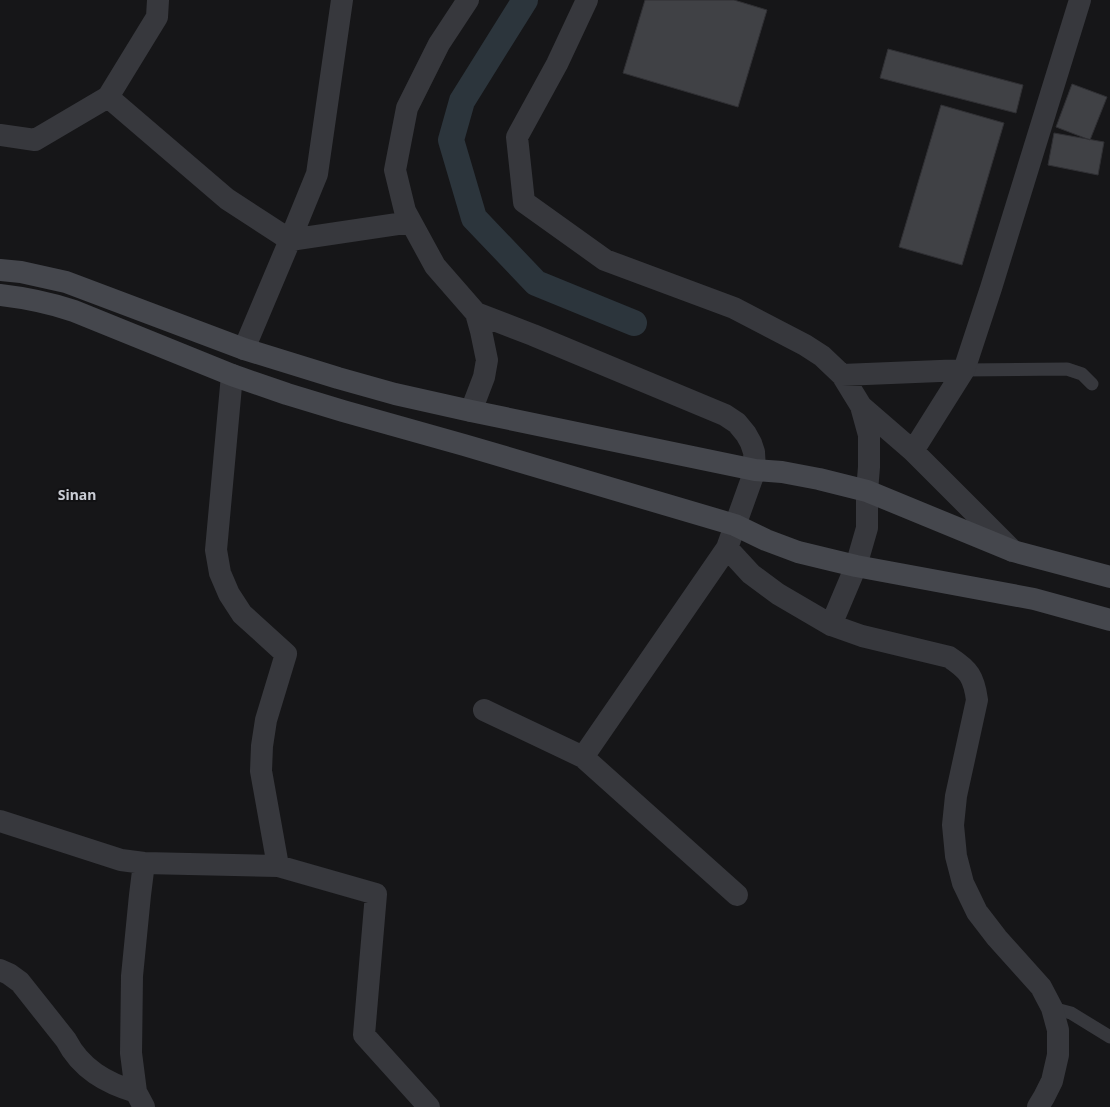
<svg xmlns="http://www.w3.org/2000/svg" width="1110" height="1107" font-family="'Noto Sans',sans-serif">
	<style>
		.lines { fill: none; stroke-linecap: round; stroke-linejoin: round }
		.canal { stroke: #2c353c; stroke-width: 26 }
		.building { fill: #404145; stroke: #303034 }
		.service { stroke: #37383d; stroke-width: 13 }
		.minor { stroke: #37383d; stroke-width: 22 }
		.secondary { stroke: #45474d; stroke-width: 22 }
		.labels { text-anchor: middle; stroke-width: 4; stroke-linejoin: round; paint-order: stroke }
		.district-label { font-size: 14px; font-weight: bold; fill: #c9ccd4; stroke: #111113 }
	</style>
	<rect width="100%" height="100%" fill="#161618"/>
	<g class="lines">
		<!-- canal -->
		<path class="canal" d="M525,0L462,101L451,140L474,218L536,283L634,323"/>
	</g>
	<!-- building -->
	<path class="building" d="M645,0H734L767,10L738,107L623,73Z
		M888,49L1023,85L1016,113L880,78Z
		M1072,84L1107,97L1090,140L1056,127Z
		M941,105L1004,123L962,265L899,247Z
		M1054,133L1104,142L1098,175L1048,165Z"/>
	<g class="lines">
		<!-- service -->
		<path class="service" d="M964,370L1067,369L1082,374L1092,384
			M1052,1008L1071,1013L1110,1037"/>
		<!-- minor -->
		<path class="minor" d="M468,0L439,44L407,108L395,170L405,211L435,266L476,313L481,331L487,360L484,377L471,411
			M587,0L557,64L517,137L524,202L605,260L734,308L805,345L822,356L842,375L861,406L869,435V467L867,491V528L856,566L831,625
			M108,97L227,199L290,240L411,222
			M0,135L35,140L108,97L157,17L158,0
			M476,313L533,335L725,415L737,423L746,434L751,443L754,452L755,470L727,548L583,757L737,895
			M244,349L290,240L317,174L342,0
			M232,375L216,550L220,573L229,594L242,614L286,654L266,720L262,746L261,771L278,866
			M842,375L964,370
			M861,406L913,451L1013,551
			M913,451L964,370L991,288L1080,0
			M727,548L751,574L778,594L831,625L862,636L949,657C969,670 974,677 977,700L956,796L953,825L956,856L963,883L977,912L997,938L1041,987L1052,1008L1058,1030V1055L1052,1081L1044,1097L1038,1107
			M484,710L583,757
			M0,821L121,860L144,863L278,866L376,894L364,1035L429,1107
			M144,863L140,895L132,976L131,1053L136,1092L144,1107
			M0,970L9,974L20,982L66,1040C81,1069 106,1083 136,1092"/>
		<!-- secondary -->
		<path class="secondary" d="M0,270L21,272L66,282L244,349L338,378L395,394L471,411L755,470L782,472L819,479L867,491L1013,551L1110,577
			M0,295C26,298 50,303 74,311L232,375L287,394L343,411L464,445L735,525L766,540L798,552L831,560L856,566L1034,599L1110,620"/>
	</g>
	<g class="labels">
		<!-- district labels -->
		<g class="district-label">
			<text x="77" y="500">Sinan</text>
		</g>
	</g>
</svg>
